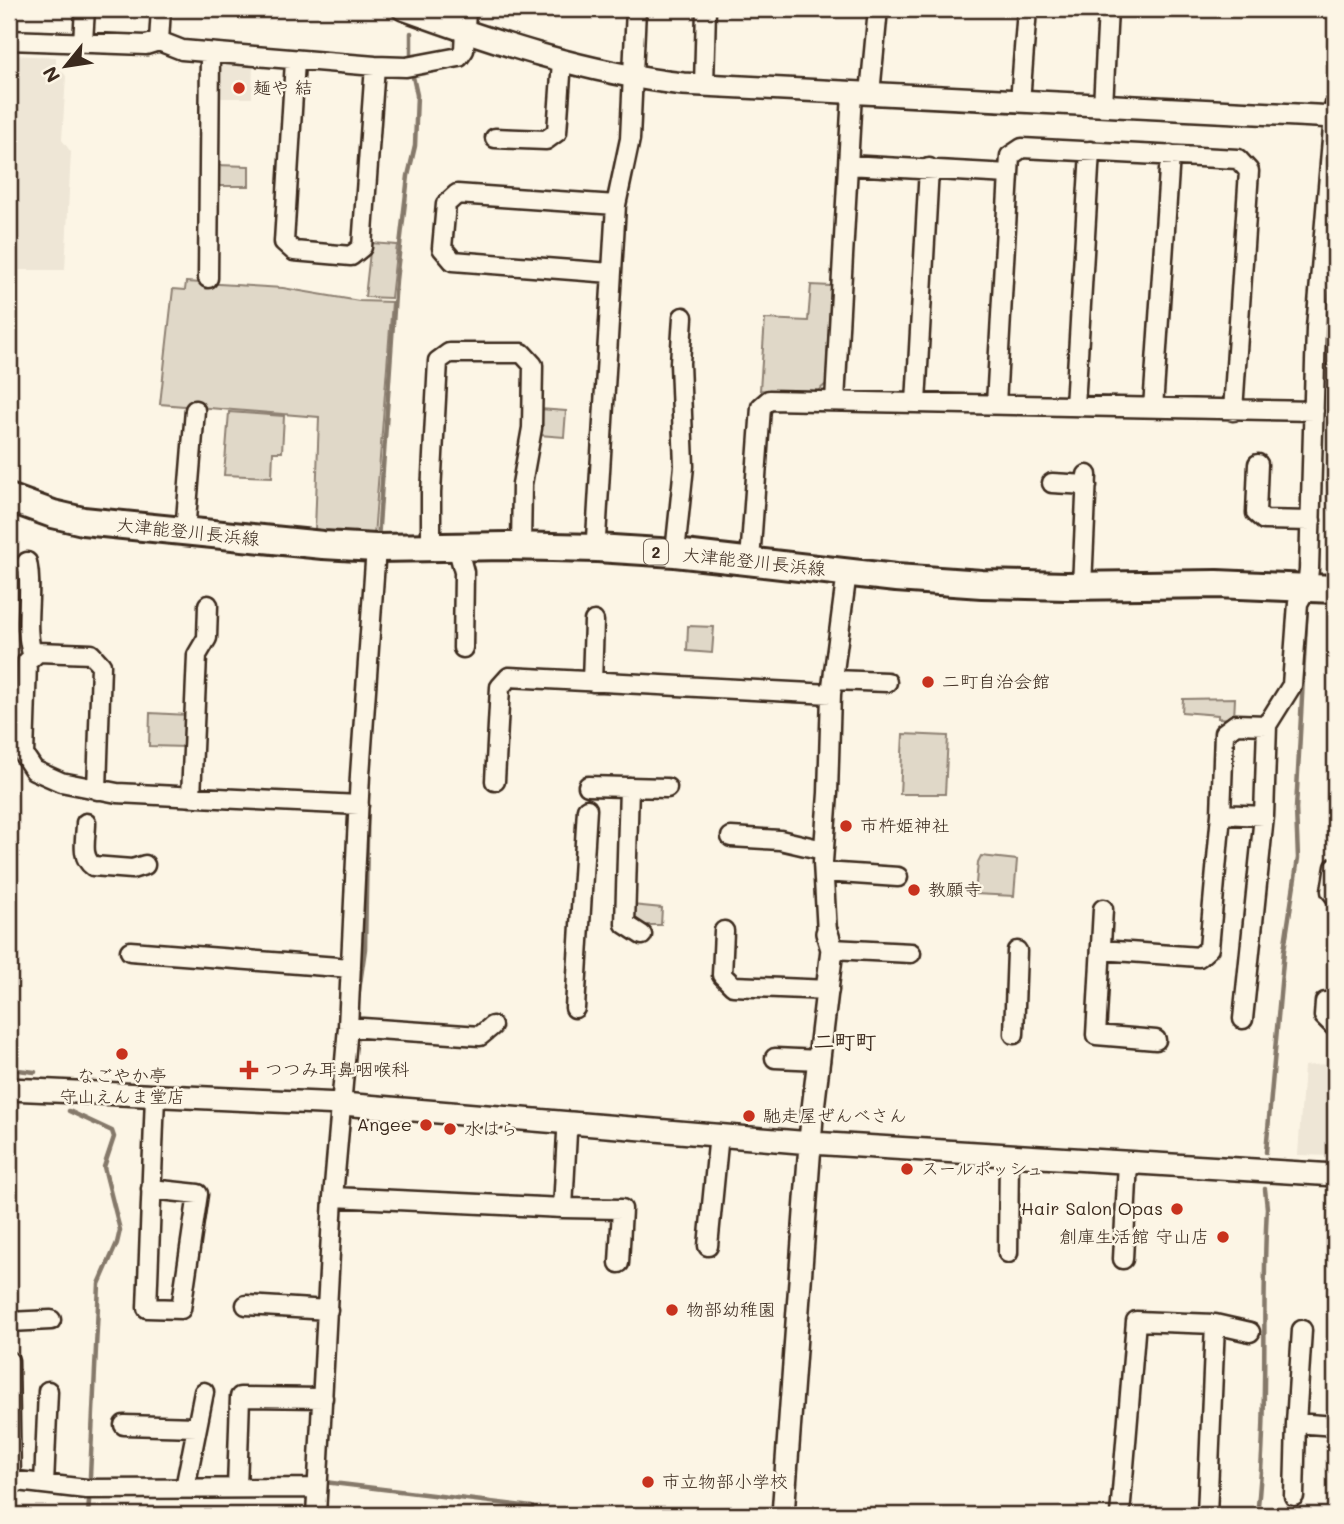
<svg xmlns="http://www.w3.org/2000/svg" width="1344" height="1524" font-family="Mali,'Klee One',sans-serif">
	<style>
		.built { fill: #eee6d6 }
		.green { fill: #e0d8c8; stroke: #8e8173; stroke-width: 2 }
		.lines { fill: none; stroke-linecap: round; stroke-linejoin: round }
		.stream { stroke: #85796b; stroke-width: 4.5 }
		.minor-casing { stroke: #3b2a1e; stroke-width: 23 }
		.tertiary-casing { stroke: #3b2a1e; stroke-width: 26 }
		.primary-casing { stroke: #3b2a1e; stroke-width: 32 }
		.minor { stroke: #fcf5e5; stroke-width: 18 }
		.tertiary { stroke: #fcf5e5; stroke-width: 21 }
		.primary { stroke: #fcf5e5; stroke-width: 26 }
		.poi-dot { fill: #c8321e; stroke: #fcf5e5; stroke-width: 2.5 }
		.labels { text-anchor: middle; stroke-width: 5; stroke-linejoin: round; paint-order: stroke }
		.shield { fill: #fcf5e5; stroke: #75675a; stroke-width: 2 }
		.shield-label { font-size: 16px; font-weight: bold; fill: #3b2a1e }
		.poi-label { font-size: 18px; fill: #3b2a1e; stroke: #fcf5e5; text-anchor: start }
		.street-label { font-size: 18px; fill: #3b2a1e; stroke: #fcf5e5 }
		.quarter-label { font-size: 21px; font-weight: bold; fill: #3b2a1e; stroke: #fcf5e5 }
	</style>
	<rect width="100%" height="100%" fill="#fcf5e5"/>
	<filter id="ink" filterUnits="userSpaceOnUse"><feTurbulence type="fractalNoise" baseFrequency=".0143" numOctaves="2"/><feDisplacementMap in="SourceGraphic" scale="14" xChannelSelector="R" yChannelSelector="G"/><feConvolveMatrix kernelMatrix="1 2 1 2 8 2 1 2 1" color-interpolation-filters="sRGB"/></filter>
	<g filter="url(#ink)">
		<!-- built -->
		<path class="built" d="M9,55L56,57V64L66,76L62,140L71,152L65,270H9Z
			M225,62L253,64L252,98H216V69Z
			M1335,1063V1156L1298,1155L1304,1066Z"/>
		<!-- green -->
		<path class="green" d="M216,165L249,166V186H216Z
			M371,243L397,245L391,298L365,297Z
			M186,282L283,288L359,301L392,302L374,536L315,530L319,417L160,404L173,289L185,290Z
			M811,285L831,286L826,384L818,391L760,390L765,319L808,321Z
			M539,409L566,411L564,437L539,435Z
			M229,412L284,416L282,452H273L272,477L224,475Z
			M688,626L714,627L712,653L687,651Z
			M1235,698L1234,719L1218,718V715L1182,712L1183,699Z
			M150,713L188,715L186,747L149,746Z
			M903,734L948,736L945,794H900Z
			M981,856L1017,860L1014,896L975,894L978,862Z
			M632,905L662,908L661,925H638L632,917Z"/>
		<g class="lines">
			<!-- stream -->
			<path class="stream" d="M411,63V33
				M378,540L396,280L408,176L415,146L417,95L412,72
				M357,1004L365,949L368,785
				M9,1069L35,1072
				M69,1111L112,1131L114,1137L104,1167L120,1230L117,1243L99,1284L90,1476
				M1266,1152L1284,950L1298,858L1296,809L1307,604
				M324,1480V1482L532,1507V1515
				M88,1515L89,1501
				M1257,1515C1269,1413 1261,1310 1267,1208L1265,1189"/>
			<defs>
				<path id="minor" d="M9,40L146,45L159,41L182,50L375,66L406,67L459,57L464,50L466,9
					M159,41L161,9
					M83,42L85,9
					M295,61L284,242L294,251L351,256L362,247L375,66
					M704,85L706,9
					M870,94L878,9
					M1020,102L1027,9
					M1103,106L1108,9
					M495,138L546,140L557,132L562,61
					M848,165L1009,174
					M611,273L453,261L442,248L446,204L457,194L616,205
					M208,278L210,53
					M835,401L852,93
					M916,403L929,168
					M996,404L1010,156L1022,148L1238,159L1249,171L1233,411
					M1075,406L1090,151
					M1153,408L1170,155
					M1258,464L1256,513L1264,520L1311,521
					M1052,483L1087,485
					M185,532L195,410
					M457,546L464,572L463,648
					M431,547V493L438,361L449,353H522L533,365L532,428L522,484L521,546
					M597,548L596,538L616,205L630,139L636,9
					M675,553L684,466L680,363L683,317
					M750,561L761,407L769,400L1314,411
					M27,562C34,593 22,626 33,656
					M1082,586L1087,475
					M833,680L887,682
					M592,682L594,621
					M495,781L500,687L509,677L831,694
					M588,786L667,788
					M629,787L625,924L642,935
					M97,790L101,665L91,654L38,652L27,662L24,755L34,770L61,782L117,793L359,805
					M191,797L197,655L207,638L208,605
					M1221,814L1264,816
					M86,823C86,838 80,857 93,866L132,869L145,865
					M731,837L780,840L823,850
					M1335,867L1331,891L1335,896
					M824,872L898,877
					M1103,909L1096,1035L1156,1040
					M724,931L722,975L733,986L829,990
					M827,933L823,862L828,793L831,694L847,572
					M832,949L911,953
					M1101,950L1199,957L1209,948L1221,814L1224,733L1236,724L1267,725
					M130,951L351,968
					M1325,1002L1324,1016L1335,1027
					M575,1008L587,809
					M1243,1019L1264,816L1267,725L1292,685L1298,603L1307,587L1309,569L1316,328L1335,104
					M348,1027L480,1036L492,1026
					M1014,1034L1017,951
					M775,1058L820,1060
					M151,1189L198,1194L181,1309L147,1308L155,1096
					M333,1197L563,1208L567,1133L573,1122
					M563,1208L622,1209L619,1263
					M708,1246L719,1134
					M1008,1253L1009,1155
					M1123,1259L1128,1162
					M246,1305L328,1310
					M9,1322L51,1320
					M9,1361L11,1481
					M1296,1423L1302,1330
					M124,1425L197,1427
					M9,1480L86,1489L317,1488
					M44,1484L48,1391
					M185,1488L204,1392
					M237,1488L240,1397L323,1398
					M1294,1496L1296,1423L1335,1426
					M316,1515L333,1197L348,1027L360,775L376,548
					M1120,1515L1136,1321L1215,1324L1250,1332
					M1207,1515L1215,1324"/>
				<path id="tertiary" d="M403,9C494,42 586,73 683,84L1335,117
					M9,1089L342,1104L811,1143L1335,1175
					M783,1515L812,1117L832,949L827,933"/>
				<path id="primary" d="M9,498L53,514L83,521L323,545L376,548L508,546L597,548L675,553L896,578L982,584L1066,586L1217,584L1335,589"/>
			</defs>
			<!-- minor casing -->
			<use href="#minor" class="minor-casing"/>
			<!-- tertiary casing -->
			<use href="#tertiary" class="tertiary-casing"/>
			<!-- primary casing -->
			<use href="#primary" class="primary-casing"/>
			<!-- minor -->
			<use href="#minor" class="minor"/>
			<!-- tertiary -->
			<use href="#tertiary" class="tertiary"/>
			<!-- primary -->
			<use href="#primary" class="primary"/>
		</g>
	</g>
	<!-- markers -->
	<g class="poi-dot">
		<circle cx="239" cy="88" r="7"/>
		<circle cx="928" cy="682" r="7"/>
		<circle cx="846" cy="826" r="7"/>
		<circle cx="914" cy="890" r="7"/>
		<circle cx="122" cy="1054" r="7"/>
		<path d="M245.5 1059.5h7v7h7v7h-7v7h-7v-7h-7v-7h7z"/>
		<circle cx="749" cy="1116" r="7"/>
		<circle cx="426" cy="1125" r="7"/>
		<circle cx="450" cy="1129" r="7"/>
		<circle cx="907" cy="1169" r="7"/>
		<circle cx="1177" cy="1209" r="7"/>
		<circle cx="1223" cy="1237" r="7"/>
		<circle cx="672" cy="1310" r="7"/>
		<circle cx="648" cy="1482" r="7"/>
	</g>
	<g class="labels">
		<!-- shield labels -->
		<rect class="shield" x="644" y="539.5" width="24" height="25" rx="5"/>
		<g class="shield-label">
			<text x="656" y="558">2</text>
		</g>
		<!-- poi labels -->
		<g class="poi-label">
			<text x="253" y="94">麺や 結</text>
			<text x="942" y="688">二町自治会館</text>
			<text x="860" y="832">市杵姫神社</text>
			<text x="928" y="896">教願寺</text>
			<text x="265" y="1076">つつみ耳鼻咽喉科</text>
			<text x="122" y="1082" text-anchor="middle">なごやか亭<tspan x="122" dy="21">守山えんま堂店</tspan></text>
			<text x="763" y="1122">馳走屋ぜんべさん</text>
			<text x="412" y="1131" text-anchor="end">Angee</text>
			<text x="464" y="1135">水はら</text>
			<text x="921" y="1175">スールポッシュ</text>
			<text x="1163" y="1215" text-anchor="end">Hair Salon Opas</text>
			<text x="1209" y="1243" text-anchor="end">創庫生活館 守山店</text>
			<text x="686" y="1316">物部幼稚園</text>
			<text x="662" y="1488">市立物部小学校</text>
		</g>
		<!-- street labels -->
		<g class="street-label">
			<text transform="translate(188 532) rotate(6)" y="6">大津能登川長浜線</text>
			<text transform="translate(754 562) rotate(6)" y="6">大津能登川長浜線</text>
		</g>
		<!-- quarter labels -->
		<g class="quarter-label">
			<text x="845" y="1049">二町町</text>
		</g>
	</g>
	<!-- margin -->
	<rect width="1344" height="1524" fill="none" stroke="#fcf5e5" stroke-width="35"/>
	<rect x="18" y="18" width="1309" height="1489" fill="none" stroke="#3b2a1e" stroke-width="2.5" filter="url(#ink)"/>
	<!-- north arrow -->
	<g transform="translate(66 66) rotate(240)" stroke="#fcf5e5" stroke-width="5" paint-order="stroke">
	<path d="M0-5L12 26L0 18L-12 26Z" fill="#3b2a1e"/>
	<text y="-10" font-size="19" font-weight="bold" text-anchor="middle" fill="#3b2a1e">N</text>
	</g>
</svg>
